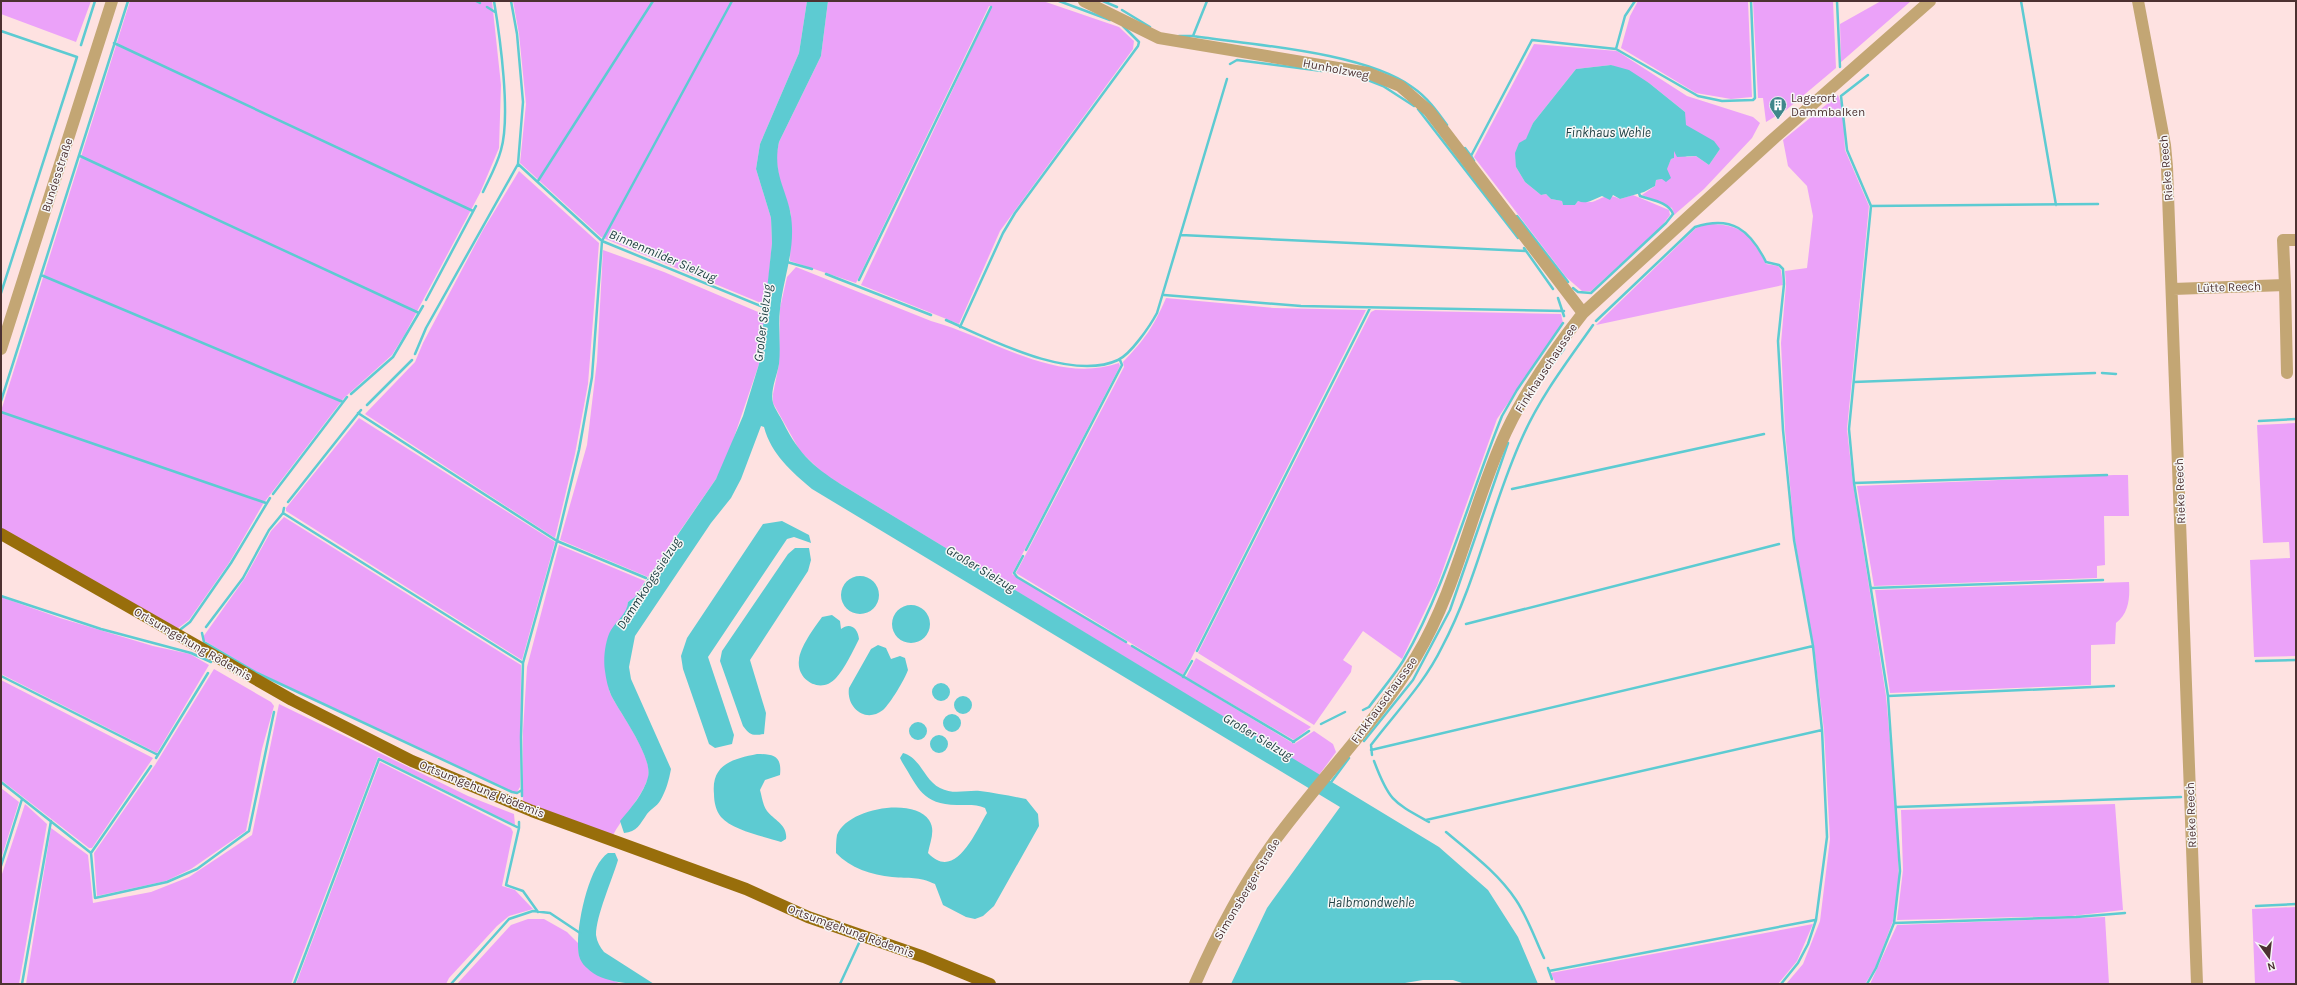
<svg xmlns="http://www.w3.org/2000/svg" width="2297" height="985" font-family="Karla,sans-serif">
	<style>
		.green { fill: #eba2f9 }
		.water { fill: #5dcbd2 }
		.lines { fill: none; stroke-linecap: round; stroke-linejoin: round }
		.stream { stroke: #5dcbd2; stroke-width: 2.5 }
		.minor { stroke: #c3a674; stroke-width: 12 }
		.major { stroke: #986e0b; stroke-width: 12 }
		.labels { text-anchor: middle; stroke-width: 3; stroke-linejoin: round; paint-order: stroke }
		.street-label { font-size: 12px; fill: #4c3131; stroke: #f7f7f7 }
		.poi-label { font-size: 12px; fill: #4c3131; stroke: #f7f7f7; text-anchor: start }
		.water-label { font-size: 13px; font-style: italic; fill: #204144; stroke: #f7f7f7 }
	</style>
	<rect width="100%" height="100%" fill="#fee2e1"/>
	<!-- green -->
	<path class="green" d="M1,1H91L76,42L1,14Z
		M130,1H492L501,85L499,148L480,193L405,334L392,355L344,398L263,504L229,563L189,620L177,629L1,529V411Z
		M513,1H807L799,53L760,144L756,169L771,218L772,243L766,305L601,237L520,163L526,104L519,34Z
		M828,1H1043L1119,27L1134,41L1133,49L1000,231L959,324L861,285L992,6H989L856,283L790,261L791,214L779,178L776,156L779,142L821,56Z
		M1638,1H1748L1752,97L1731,99L1696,93L1621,48L1630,16Z
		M1753,1H1833L1836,68L1786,110L1766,122L1763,98H1758Z
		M1881,1H1911L1841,62L1840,24Z
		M1534,44L1617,51L1687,96L1753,117L1760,123L1752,138L1704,189L1674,215L1672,208L1642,195L1655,186L1656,180L1662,179L1671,159L1674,158V150L1687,157L1696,156L1709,165L1720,149L1685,125V112L1649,83L1611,65L1576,69L1533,123L1516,167L1525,182L1541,195L1546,194L1551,199L1562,201L1563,205H1575L1578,201C1582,202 1591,203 1595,201C1604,197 1609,193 1620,199L1633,195L1669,210L1670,215L1661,227L1591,291H1582L1566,277L1474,157Z
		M1838,95L1843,109L1845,150L1869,206L1847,429L1853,483L1886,696L1896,807L1899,882L1893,921L1875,968L1865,984H1786L1803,964L1820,921L1830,839L1824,730L1814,648L1795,540L1785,430L1781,343L1786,285L1785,271L1807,268L1813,216L1807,186L1788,166L1783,140Z
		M519,171L599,243L588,384L575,454L555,538L365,414L415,362L423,343L483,230Z
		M1708,224C1742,224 1751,235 1766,264L1778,266L1781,270L1783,285L1596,325L1696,228Z
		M603,250L664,272L765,315L759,364L727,458L716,479L648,577L560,540L587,445L597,361Z
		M796,267L931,321C991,337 1055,385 1119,363L1120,366L1012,574L1294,744L1314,731L1333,744L1336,752L1319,775L847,488L824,474L800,451L773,403V394L779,364L780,308L787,277Z
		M1166,298L1274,308L1366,310L1183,675L1016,573L1124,367L1123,362C1145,339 1153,328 1166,298Z
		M1375,310L1561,314L1563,323L1497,419L1437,586L1402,659L1363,631L1343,660L1352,666L1351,672L1314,725L1198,653L1371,312Z
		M359,418L555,542L522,660L286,511V508Z
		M2296,423V656L2254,657L2250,560L2290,558L2289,542L2263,543L2257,425Z
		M2114,475H2128L2129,516H2104L2105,565L2097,566V578L1874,586L1857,486Z
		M284,517L521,665L520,787L517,792H513L257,672L205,641L203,637L245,578L271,531Z
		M559,545L645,581L635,597L628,602C627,620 606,629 606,650C606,660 607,687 611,695C620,713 654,758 648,778C641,799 622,817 612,837L523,804V731L527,667Z
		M2129,582C2130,598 2129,613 2116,623L2115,644L2091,645V685L1890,693L1875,590Z
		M1,597L60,618L153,646L190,654L209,665L157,753L1,674Z
		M1196,658L1311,727L1294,740L1186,677Z
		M214,669L271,702L274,706L262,749L246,831L191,869L166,881L97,896L94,853L155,765Z
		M1,680L153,758L92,848H89L1,780Z
		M279,704L468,796L514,814L515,825L378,757L291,984H26L51,828L88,855L93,903L151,892L189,877L252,835Z
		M380,762L511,828L513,832L502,886L515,890L533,909L509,916L497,926L449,978L446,984H296Z
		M1,788L19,802L1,859Z
		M25,804L47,824L19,984H1V877Z
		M2115,804L2123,910L2072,916L1897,920L1903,870L1901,810Z
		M2296,907V984H2255L2252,909Z
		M2105,917L2109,984H1870L1897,925Z
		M528,919H544L567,932L578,943L579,957L606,978L622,984H457L511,925Z
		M1813,924L1797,961L1778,984H1556L1551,973Z"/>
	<!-- water -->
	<path class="water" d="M807,1H828L821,56L779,142C771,178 792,195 792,228C793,256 783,281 780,309C778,327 781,346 779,364C777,376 770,390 773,403C775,409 780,416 783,422C799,455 816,469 847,488L1439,847L1488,890L1518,937L1538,984H1465L1453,980H1423L1399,984H1231L1267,908L1340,807L812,489C792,472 771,454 764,427L761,426L741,479L731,498L711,523L635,636L629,667L631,679L671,769C669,780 666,791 660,801C657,806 651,809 647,814C640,824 637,832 624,833L620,821C631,808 644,793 648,777C653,757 620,713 611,695C608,688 606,679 605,671C603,660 605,640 611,630C617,620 627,614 628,602L635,597L716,479L743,416L759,364L772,243L771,218L756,169L760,144L799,53Z
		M1611,65L1629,70L1649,83L1685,112L1686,125L1714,141L1720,149L1709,165L1696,156L1677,157L1674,151V158L1671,159L1667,169L1671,178L1666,182L1662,179L1656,180L1655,186L1644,192L1620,199L1613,195L1610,200L1602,196C1594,199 1586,205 1578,201L1575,205H1563L1562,201L1551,199L1546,194L1541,195L1525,182L1516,167L1515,153L1519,143L1526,139L1533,123L1576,69Z
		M782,521L809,535L811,543L794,537L787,539L708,657L734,735L732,744L715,748L709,744L683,669L681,656L687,638L763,524Z
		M795,548H809L811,560L808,571L750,660L766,713L764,734C752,736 750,735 743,726L720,661L722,651L788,554Z
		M841 595a19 19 0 1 1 38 0a19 19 0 1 1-38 0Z
		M892 624a19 19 0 1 1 38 0a19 19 0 1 1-38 0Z
		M832,615L840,621L841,629C850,622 858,628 859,639C853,651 845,668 836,678C821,695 796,680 799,660C800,647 814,628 822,617Z
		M878,645L886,648L891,659L900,656L905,658L908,670C905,679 890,704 883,710C865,724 846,707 849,688L871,649Z
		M932 692a9 9 0 1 1 18 0a9 9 0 1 1-18 0Z
		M954 705a9 9 0 1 1 18 0a9 9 0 1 1-18 0Z
		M943 723a9 9 0 1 1 18 0a9 9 0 1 1-18 0Z
		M909 731a9 9 0 1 1 18 0a9 9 0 1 1-18 0Z
		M930 744a9 9 0 1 1 18 0a9 9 0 1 1-18 0Z
		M903,753C921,758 924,780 940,788C953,795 966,790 980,791C995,793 1011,796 1026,799L1038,814L1039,826L994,906L983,916L975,919L966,917L943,905L935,884C918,876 910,879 892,877C872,875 850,868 836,853C836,848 836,840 837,835C847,808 914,797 929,820C936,830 930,842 928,853C955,882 975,833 987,813L985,808C977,804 967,805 957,805C922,804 919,789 902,762L900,758Z
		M757,754C774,754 782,756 780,775L765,780L760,790C762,797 763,806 767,811C774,820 788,825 786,839L781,842C765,837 732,830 721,817C716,811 714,802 714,794C711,764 733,759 757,754Z
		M608,853H615L618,860C612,880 596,916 596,935C597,942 600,947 604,952L654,984C634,984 602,984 587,968C584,966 580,960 579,956C574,933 588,866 608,853Z"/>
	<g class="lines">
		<!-- stream -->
		<path class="stream" d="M476,1L480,3
			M511,1L517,34L523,102L518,164L602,241L768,309
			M1059,1L1110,20
			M1103,1L1117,7
			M1837,1L1840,67
			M2021,1L2056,205
			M487,7L495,12
			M1122,10L1150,27
			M1,31L77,57L1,293
			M1179,36H1193C1254,45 1363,52 1412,87C1427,97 1437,111 1447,125
			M1193,36L1207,1
			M114,43L473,211
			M81,45L95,1
			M1616,49L1698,96L1722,101L1753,100L1755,98L1751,1
			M1230,64L1237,60L1322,71
			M1360,77L1383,86L1414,106
			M1418,109L1518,238
			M1465,148L1471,156
			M80,156L419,313
			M1474,161L1471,156L1532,40L1616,49L1625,16L1635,1
			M538,181L653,1
			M483,192C489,179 497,165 501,150C511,116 500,37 494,1
			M1871,206L2098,204
			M1517,216L1568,282
			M1181,235L1526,251
			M1524,248L1553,289
			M787,262L812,269
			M826,274L931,315
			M41,275L128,1
			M859,280L991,7
			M1573,288L1578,292L1591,293L1666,223L1673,214C1669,202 1651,200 1640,196L1639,193
			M1164,295L1301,306L1564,311
			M1558,298L1564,316
			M426,300L476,206
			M946,320C989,339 1071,382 1118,360C1131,354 1150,326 1157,313L1227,79
			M1596,321L1695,227C1732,215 1750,230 1766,262L1779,265L1783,269L1784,284L1778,341L1783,430L1794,540L1813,646L1822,730L1827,837L1816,920L1808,944L1798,963L1781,984
			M960,327L1003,233L1015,213L1138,46L1139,42L1123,26
			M415,354L426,328L518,164
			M1551,366L1564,349
			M2102,373L2116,374
			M1854,382L2095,373
			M351,394L393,357L423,306
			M1,401L41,275L343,402
			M367,405L412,360
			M1,412L266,503
			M358,413L557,541L579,450L592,377L602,241L732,1
			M2259,421L2296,419
			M1854,483L2107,475
			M1512,489L1764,434
			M273,494L347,397
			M288,502L361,410
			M283,513L523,663
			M1026,550L1122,365L1120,360
			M1014,573L1017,577L1126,642
			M1014,573L1023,556
			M1872,588L2103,580
			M1,596L101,629L191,653L211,662
			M1466,624L1779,544
			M206,627L243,578L269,530L283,513L284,508
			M181,629L190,622L231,563L270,498
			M202,633L204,642L257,673L512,792L517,793L522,790
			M1132,646L1294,742
			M1197,651L1370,308
			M2256,661L2296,660
			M1,676L158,755
			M1183,677L1192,661
			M1888,696L2114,686
			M1363,710L1369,707C1380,692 1393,677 1403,661C1447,585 1469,497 1502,416L1517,390L1563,323
			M1321,724L1345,712
			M1364,741L1413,680L1450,610L1508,443
			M1293,742L1309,731
			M1371,750L1813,646
			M1372,755L1371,745C1396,712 1424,684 1442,647C1477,581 1491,506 1522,438C1540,397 1567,362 1593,325
			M156,758L208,673
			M1374,761C1389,801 1393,802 1429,822
			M1,782L91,853L151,766
			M1329,785L1349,758
			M522,796L521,737L523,663L557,541L646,578
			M1897,807L2181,797
			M1426,820L1822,730
			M519,828V822
			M1446,832C1471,853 1498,873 1516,900C1528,918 1535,939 1544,958
			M91,853L95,898L167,882L197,869L249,831L274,712
			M1,866L22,799
			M2256,906L2296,904
			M1894,923L2076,917L2125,913
			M1548,968L1552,979
			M1549,971L1815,920
			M22,984L51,821
			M294,984L379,759L519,828L506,885L523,891L538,912
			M451,984L509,919L533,911L550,913L580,933
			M840,984L859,943
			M1867,984L1876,968L1894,923L1900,871L1888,696L1854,483L1849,429L1871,206L1847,150L1841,96L1868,75"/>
		<!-- minor -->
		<path class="minor" d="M1084,1L1159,38L1368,73L1400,86L1429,111L1583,313
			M2138,1L2165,145L2167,167L2197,984
			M2285,285L2283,240H2296
			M2173,289L2285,285L2287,373
			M1,349L112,1
			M1195,984C1216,936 1242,886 1273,843C1319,780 1375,724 1416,657C1458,587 1472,505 1506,432C1526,389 1554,350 1583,313L1771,141L1930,1"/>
		<!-- major -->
		<path class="major" d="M1,534L292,700L412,761L532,811L746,889L808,917L924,957L990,984"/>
	</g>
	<!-- icons -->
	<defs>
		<symbol id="building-pin" viewBox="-11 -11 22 30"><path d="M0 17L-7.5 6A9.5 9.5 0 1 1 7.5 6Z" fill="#3f878b" stroke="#f7f7f7"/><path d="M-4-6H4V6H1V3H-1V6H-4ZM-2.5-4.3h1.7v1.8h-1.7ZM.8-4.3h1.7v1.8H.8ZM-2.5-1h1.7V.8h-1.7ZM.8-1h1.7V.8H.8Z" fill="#fff"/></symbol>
	</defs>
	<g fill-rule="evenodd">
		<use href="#building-pin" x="1768" y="95" width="20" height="27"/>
	</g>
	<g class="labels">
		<!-- street labels -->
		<g class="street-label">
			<text transform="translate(1336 69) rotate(11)" y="4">Hunholzweg</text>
			<text transform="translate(2166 168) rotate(-95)" y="4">Rieke Reech</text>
			<text transform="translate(57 175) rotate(-72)" y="4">Bundesstraße</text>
			<text transform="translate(2229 287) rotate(-2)" y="4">Lütte Reech</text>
			<text transform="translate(1546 368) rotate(-57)" y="4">Finkhauschaussee</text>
			<text transform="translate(2180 491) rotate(-92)" y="4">Rieke Reech</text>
			<text transform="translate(193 644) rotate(30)" y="4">Ortsumgehung Rödemis</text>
			<text transform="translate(1384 700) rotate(-54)" y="4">Finkhauschaussee</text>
			<text transform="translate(482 789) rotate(22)" y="4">Ortsumgehung Rödemis</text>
			<text transform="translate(2191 815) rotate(-92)" y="4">Rieke Reech</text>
			<text transform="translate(1247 889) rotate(-59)" y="4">Simonsberger Straße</text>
			<text transform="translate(851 931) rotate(20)" y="4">Ortsumgehung Rödemis</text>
		</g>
		<!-- poi labels -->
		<g class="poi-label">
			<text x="1791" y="102">Lagerort<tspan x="1791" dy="14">Dammbalken</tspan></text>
		</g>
		<!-- water labels -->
		<g class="water-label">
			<text x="1608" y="137">Finkhaus Wehle</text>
			<text transform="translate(663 255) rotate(23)" y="5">Binnenmilder Sielzug</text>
			<text transform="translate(762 323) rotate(-83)" y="5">Großer Sielzug</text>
			<text transform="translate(981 568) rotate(31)" y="5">Großer Sielzug</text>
			<text transform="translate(648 583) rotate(-57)" y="5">Dammkoogssielzug</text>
			<text transform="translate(1258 736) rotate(31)" y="5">Großer Sielzug</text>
			<text x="1371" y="907">Halbmondwehle</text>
		</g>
	</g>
	<!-- border -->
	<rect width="2297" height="985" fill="none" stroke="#4c3131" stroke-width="4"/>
	<!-- north arrow -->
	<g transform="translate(2269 957) rotate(165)" stroke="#f7f7f7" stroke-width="3" paint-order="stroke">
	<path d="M0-3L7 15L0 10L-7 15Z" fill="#4c3131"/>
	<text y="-6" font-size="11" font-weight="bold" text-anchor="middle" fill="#4c3131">N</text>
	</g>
</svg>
